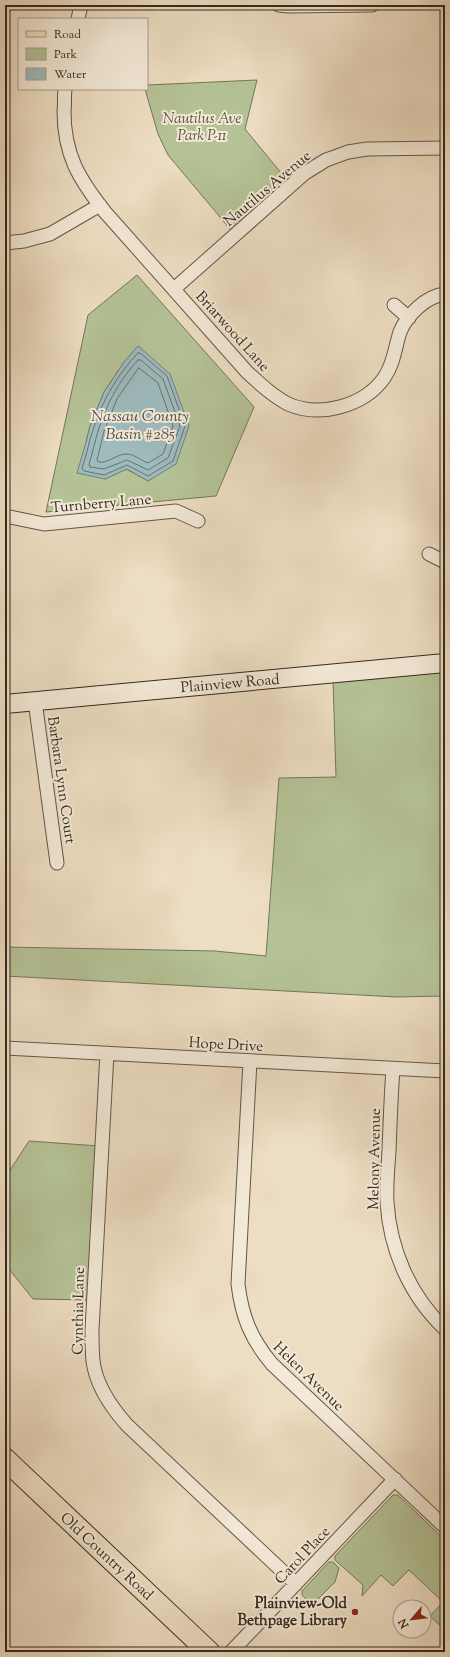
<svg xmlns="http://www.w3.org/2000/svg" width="450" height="1657" font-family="'Sorts Mill Goudy',serif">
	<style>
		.green { fill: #b4c296; stroke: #74765a; fill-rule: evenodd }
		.water { fill: #9dbabd; stroke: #73807e }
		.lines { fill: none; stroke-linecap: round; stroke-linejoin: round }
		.shore { stroke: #69726e; stroke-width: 1 }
		.minor-casing { stroke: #635748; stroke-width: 15 }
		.secondary-casing { stroke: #352a1f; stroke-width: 20 }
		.primary-casing { stroke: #352a1f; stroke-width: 23 }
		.minor { stroke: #f3e9d7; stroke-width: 13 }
		.secondary { stroke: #f3e9d7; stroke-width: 18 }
		.primary { stroke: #edddc2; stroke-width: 21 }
		.poi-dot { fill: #8f2418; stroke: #f3e9d7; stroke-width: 1.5 }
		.labels { text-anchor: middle; stroke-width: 4; stroke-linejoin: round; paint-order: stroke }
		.park-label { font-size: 15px; font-style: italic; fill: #55503d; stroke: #f3e9d7 }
		.street-label { font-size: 15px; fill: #352a1f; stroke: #f3e9d7 }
		.poi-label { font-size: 15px; font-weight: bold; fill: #352a1f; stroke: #f3e9d7; text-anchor: end }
		.water-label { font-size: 16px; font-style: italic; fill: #4f4e46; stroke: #f3e9d7 }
	</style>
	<rect width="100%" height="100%" fill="#edddc2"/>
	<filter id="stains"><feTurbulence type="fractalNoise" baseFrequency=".005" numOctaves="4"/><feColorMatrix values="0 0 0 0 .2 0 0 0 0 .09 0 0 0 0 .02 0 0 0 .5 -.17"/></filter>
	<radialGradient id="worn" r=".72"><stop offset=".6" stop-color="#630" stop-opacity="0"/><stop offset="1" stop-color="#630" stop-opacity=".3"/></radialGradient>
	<!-- green -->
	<path class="green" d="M257,80L245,129L291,185L235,235L168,155L158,134L145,89H147V85Z
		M137,275L254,407L216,496L46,512L88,315ZM139,346L148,481L126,469L105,479L86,442L90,426L104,392L124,362Z
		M445,670V996L397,997L5,976V947L215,951L266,956L279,778L336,777L333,680Z
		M29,1141L99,1146L90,1300L33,1299L5,1264V1178Z
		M393,1495H398L445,1540V1630L430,1616L443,1602L409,1570L393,1586L381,1575L362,1596L363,1585L335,1560V1556Z
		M329,1562H333L339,1568L335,1582L312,1605L302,1595V1591Z"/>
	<!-- water -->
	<path class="water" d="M138,346L170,374L189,426L176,464L148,481L127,469L105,479L77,473L86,442L90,426L104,392L124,362Z"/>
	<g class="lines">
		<!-- shore -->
		<path class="shore" d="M138,353H140L167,376L185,426L173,461L148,476L127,465L104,475L84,471L82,468C87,455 89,440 94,427C103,399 118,374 138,353Z
			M138,360H141L163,379L180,426L168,458L148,470L127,460L104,469L90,467L89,464C93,452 95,440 99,428C107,403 120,379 138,360Z
			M139,368L158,383L173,426L163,454L148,463C142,461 135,455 128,454C117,453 109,464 98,462L97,460L104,431L117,399Z"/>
		<defs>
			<path id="minor" d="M279,5L288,6L372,5
				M78,19L81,5
				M65,89C64,96 65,104 64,111C64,155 79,179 105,212L247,372C260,384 273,396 288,404C320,418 364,406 384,378C394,364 395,347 400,332C407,315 426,296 445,294
				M5,243L24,241L50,234L100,205
				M174,289L305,173L326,160L348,152L367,149L445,148
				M394,305L409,318
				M5,516L44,524L176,511L198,521
				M429,554L445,562
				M35,701L57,863
				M5,1048L445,1071
				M107,1053L92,1330C92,1340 92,1351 93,1361C96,1386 111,1407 127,1425L296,1584
				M250,1061L238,1284C242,1317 251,1339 272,1364L445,1527
				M393,1069C391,1096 390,1123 389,1151C388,1168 386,1185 387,1202C390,1250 410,1296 445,1329
				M231,1652L395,1479"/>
			<path id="secondary" d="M5,704L445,663"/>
			<path id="primary" d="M5,1459L209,1652"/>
		</defs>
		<!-- minor casing -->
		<use href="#minor" class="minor-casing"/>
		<!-- secondary casing -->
		<use href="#secondary" class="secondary-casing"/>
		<!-- primary casing -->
		<use href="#primary" class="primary-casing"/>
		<!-- minor -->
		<use href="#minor" class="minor"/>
		<!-- secondary -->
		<use href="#secondary" class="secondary"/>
		<!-- primary -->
		<use href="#primary" class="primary"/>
	</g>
	<!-- markers -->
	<circle class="poi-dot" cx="355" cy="1612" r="4"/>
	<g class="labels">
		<!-- park labels -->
		<g class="park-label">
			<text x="202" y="123">Nautilus Ave<tspan x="202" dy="17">Park P-11</tspan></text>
		</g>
		<!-- street labels -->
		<g class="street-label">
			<text transform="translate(267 188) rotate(-40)" y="5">Nautilus Avenue</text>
			<text transform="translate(233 331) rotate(48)" y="5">Briarwood Lane</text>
			<text transform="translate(101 503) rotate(-5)" y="5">Turnberry Lane</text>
			<text transform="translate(230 683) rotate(-5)" y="5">Plainview Road</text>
			<text transform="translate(62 780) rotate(82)" y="5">Barbara Lynn Court</text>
			<text transform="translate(226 1044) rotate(3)" y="5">Hope Drive</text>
			<text transform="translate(374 1159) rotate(-89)" y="5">Melony Avenue</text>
			<text transform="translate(78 1311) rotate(-89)" y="5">Cynthia Lane</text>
			<text transform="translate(309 1376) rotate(44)" y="5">Helen Avenue</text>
			<text transform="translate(302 1555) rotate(-47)" y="5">Carol Place</text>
			<text transform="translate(107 1556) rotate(43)" y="5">Old Country Road</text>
		</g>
		<!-- poi labels -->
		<g class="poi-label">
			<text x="347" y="1608">Plainview-Old<tspan x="347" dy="17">Bethpage Library</tspan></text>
		</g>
		<!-- water labels -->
		<g class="water-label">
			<text x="140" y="421">Nassau County<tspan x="140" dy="18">Basin #285</tspan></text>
		</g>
	</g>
	<!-- margin -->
	<rect width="450" height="1657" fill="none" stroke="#edddc2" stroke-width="20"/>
	<rect x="6" y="6" width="438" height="1645" fill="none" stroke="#352a1f" stroke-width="2"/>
	<rect x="10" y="10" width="430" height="1637" fill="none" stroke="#352a1f"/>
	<!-- legend -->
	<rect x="18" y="18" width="130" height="72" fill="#f3e9d7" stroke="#a79d8d"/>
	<rect x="26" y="31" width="20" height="6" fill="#edddc2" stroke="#a79d8d"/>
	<text x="54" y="38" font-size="12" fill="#352a1f">Road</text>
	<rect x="26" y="48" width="20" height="12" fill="#b4c296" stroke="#a79d8d"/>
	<text x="54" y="58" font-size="12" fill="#352a1f">Park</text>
	<rect x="26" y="68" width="20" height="12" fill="#9dbabd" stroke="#a79d8d"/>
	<text x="54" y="78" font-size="12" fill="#352a1f">Water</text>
	<!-- north arrow -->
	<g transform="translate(412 1619) rotate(242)"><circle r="19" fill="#f3e9d7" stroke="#a79d8d"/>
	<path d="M0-3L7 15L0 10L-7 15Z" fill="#8f2418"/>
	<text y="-6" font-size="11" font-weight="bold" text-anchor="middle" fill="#352a1f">N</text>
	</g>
	<rect width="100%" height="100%" filter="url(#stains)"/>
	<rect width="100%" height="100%" fill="url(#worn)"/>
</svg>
